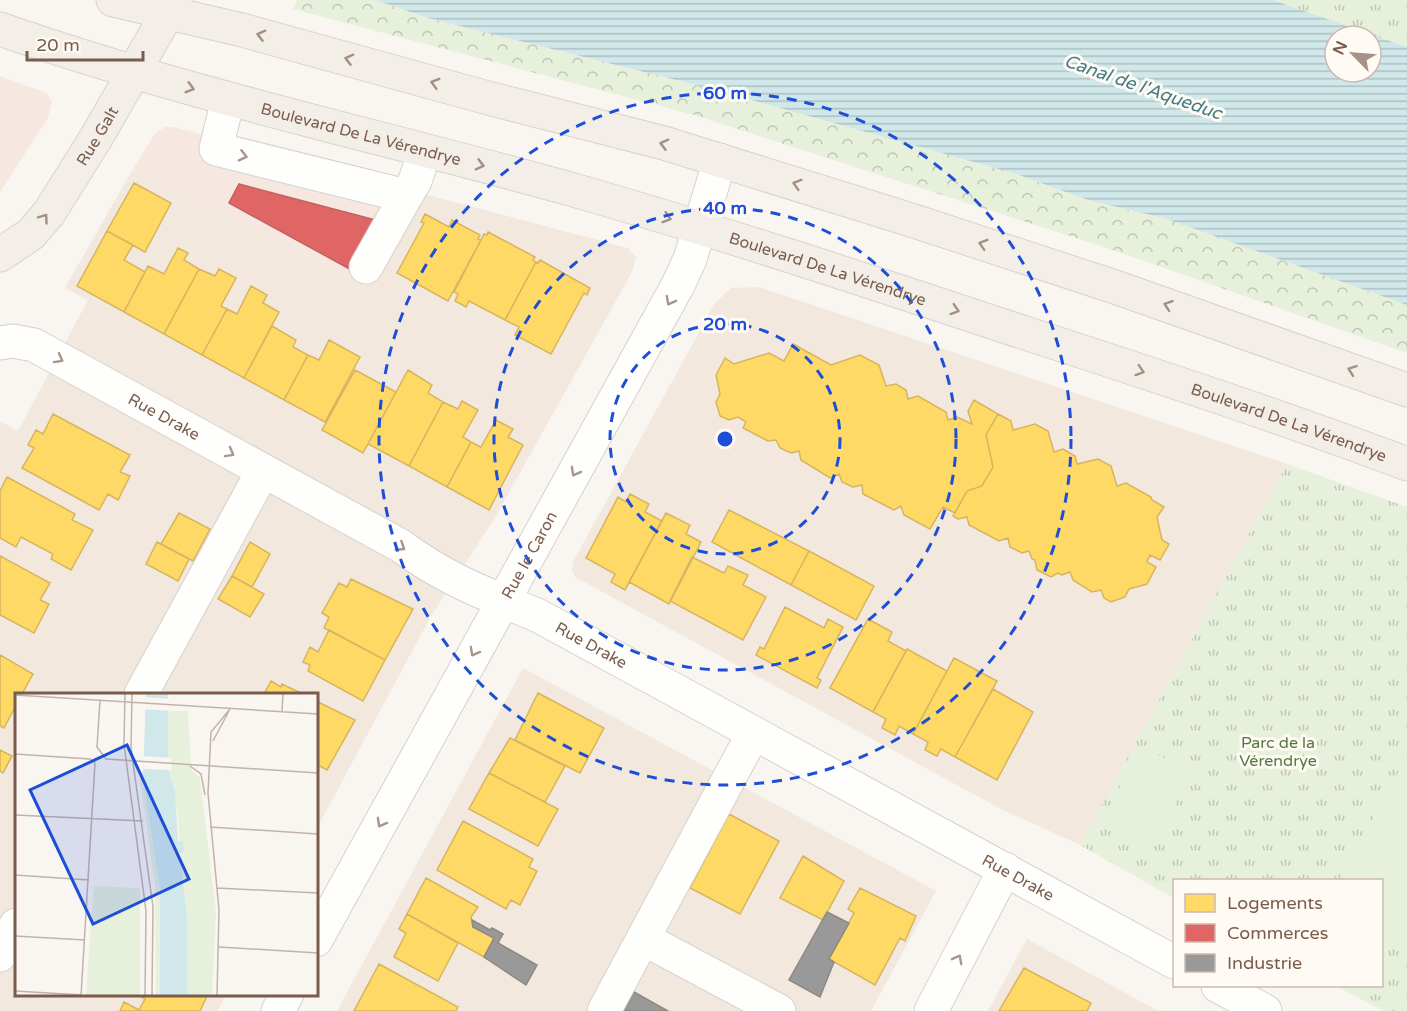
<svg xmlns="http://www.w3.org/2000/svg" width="1407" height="1011" font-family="'Varela Round',sans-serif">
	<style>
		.residential { fill: #f2e8de }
		.commercial { fill: #f6e8e1 }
		.forest { fill: url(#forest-crowns) }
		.park { fill: url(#park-tufts) }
		.garden { fill: #e7f0db }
		.water { fill: url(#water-rules); fill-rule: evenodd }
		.homes { fill: #ffd966; stroke: #d7b45e; stroke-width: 1.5 }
		.shops { fill: #e06666; stroke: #c1635e; stroke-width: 1.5 }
		.industry { fill: #999; stroke: #908782; stroke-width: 1.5 }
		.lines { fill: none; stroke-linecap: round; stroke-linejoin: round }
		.minor-casing { stroke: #d7d1cb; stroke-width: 35 }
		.major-casing { stroke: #dad1cc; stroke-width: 35 }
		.minor { stroke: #fefefd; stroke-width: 33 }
		.major { stroke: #f3eee8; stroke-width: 33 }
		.oneway { stroke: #a48f83 }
		.oneway2 { stroke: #a8958b }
		.ring { fill: none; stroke: #1d4ed8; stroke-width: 3; stroke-dasharray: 10 8 }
		.labels { text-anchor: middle; stroke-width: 6; stroke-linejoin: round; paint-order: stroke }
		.street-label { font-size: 16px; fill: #7a5c4d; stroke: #fffaf3 }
		.park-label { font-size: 16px; fill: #537a41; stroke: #fffaf3 }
		.water-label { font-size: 18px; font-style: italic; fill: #437c86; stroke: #fffaf3 }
		.inset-road { fill: none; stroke: #c2b3aa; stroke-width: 1.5 }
		.view { fill: #1d4ed8; fill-opacity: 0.15; stroke: #1d4ed8; stroke-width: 3 }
		.inset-edge { fill: none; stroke: #7a5c4d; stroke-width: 3 }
		.centre { fill: #1d4ed8; stroke: #fffaf3; stroke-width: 3 }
		.ring-label { font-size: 18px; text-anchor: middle; font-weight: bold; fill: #1d4ed8; stroke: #fffaf3; stroke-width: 6; stroke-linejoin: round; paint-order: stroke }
	</style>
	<defs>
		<pattern id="forest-crowns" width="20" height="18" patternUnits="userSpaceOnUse" patternTransform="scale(1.5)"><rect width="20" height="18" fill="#e7f0db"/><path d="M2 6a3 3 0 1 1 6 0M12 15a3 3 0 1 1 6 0" fill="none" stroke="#c0c6b4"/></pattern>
		<pattern id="park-tufts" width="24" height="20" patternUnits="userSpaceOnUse" patternTransform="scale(1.5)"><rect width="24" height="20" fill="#e7f0db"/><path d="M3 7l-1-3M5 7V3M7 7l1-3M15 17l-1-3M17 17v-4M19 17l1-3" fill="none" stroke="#c0c6b4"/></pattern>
		<pattern id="water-rules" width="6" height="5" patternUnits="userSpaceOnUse" patternTransform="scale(1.5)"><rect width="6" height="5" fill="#d0e8ea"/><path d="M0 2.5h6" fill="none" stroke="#aebfc0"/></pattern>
	</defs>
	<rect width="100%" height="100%" fill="#f9f5f0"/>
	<!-- residential -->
	<path class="residential" d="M133,169L366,285L417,192L628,248L636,257L632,272L493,521L431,616L317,828L316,694H16V994L226,995L217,1011H0V421L18,431L88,300L65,288Z
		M759,287L1287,464L1080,845L1001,809L575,577L572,571L573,562L715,303L731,288Z
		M523,668L936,891L871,1011H337Z
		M1027,939L1158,1011H988Z"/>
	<!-- commercial -->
	<path class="commercial" d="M0,76L44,92L48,95L52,102L48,118L0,192Z
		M164,127H174L417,192L366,285L133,169L154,135Z"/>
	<!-- forest -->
	<path class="forest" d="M297,0H375L428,18L712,89L1013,173L1088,200L1167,219L1407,305V353L1113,250L694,115L293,9Z"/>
	<!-- park -->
	<path class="park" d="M1273,0H1407V47L1394,43Z
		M1287,464L1407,507V1011H1383L1336,986H1382V880H1174V898L1080,845Z"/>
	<!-- garden -->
	<path class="garden" d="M1142,746L1192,773L1151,849L1101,822Z
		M1407,756V948L1382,934V880H1339Z"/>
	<!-- water -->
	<path class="water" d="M375,0H1273L1407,47V305L1167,219L1088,200L1013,173L712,89L428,18ZM1335,36H1371V72H1335Z"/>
	<!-- homes -->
	<path class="homes" d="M134,183L171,203L145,252L107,231Z
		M425,214L449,227L452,220L480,235L478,239L481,240L448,301L397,273L424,223L421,222Z
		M107,231L133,245L124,260L145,272L124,312L77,286Z
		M488,232L535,257L533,260L536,262L505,320L469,301L466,307L455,301L458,294L454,292L484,234L487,235Z
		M178,248L188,253L184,260L199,269L164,334L124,312L148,266L164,274Z
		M540,260L590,288L587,295L584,293L551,354L515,335L519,327L505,320L536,262L538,263Z
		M199,269L215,276L219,269L236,278L221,306L227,309L202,355L164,334Z
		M251,286L267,295L263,303L279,312L244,378L202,355L227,309L237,314Z
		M272,326L296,340L293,347L308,355L284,400L244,378Z
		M329,340L360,357L325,422L284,400L308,355L319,360Z
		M793,344L831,365L860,355L879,365L886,386L896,384L906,390L908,399L918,396L946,412L948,420L957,417L972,424L968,411L974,400L998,414L986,435L993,467L982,486L967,491L955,513L943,507L930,529L904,515L901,506L894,510L863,494L862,485L853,487L842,482L839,474L830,478L801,460L799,451L791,453L780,448L776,440L768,441L743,428L746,422L738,417L729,420L720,416L716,402L720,394L716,375L725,358L734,364L769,353L784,361Z
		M355,370L396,392L363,453L322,430Z
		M408,370L432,385L428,393L443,402L409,466L368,444Z
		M462,401L478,410L463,437L471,442L447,487L409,466L443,402L458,409Z
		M53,414L130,455L120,472L130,476L118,500L108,494L99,510L22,468L34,448L28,445L36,430L43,434Z
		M998,414L1011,421L1013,430L1035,424L1048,431L1054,452L1063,449L1075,456L1077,464L1098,459L1111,466L1117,486L1126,483L1151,497L1152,500L1164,507L1157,517L1162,540L1169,544L1160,560L1150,555L1147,562L1156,567L1147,584L1129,589L1125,597L1111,602L1104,598L1101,590L1092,592L1073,580L1070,572L1062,575L1058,573L1051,577L1037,570L1035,560L1032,559L1029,551L1022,553L1010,547L1008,538L999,541L969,525L967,517L958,519L953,516L967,491L982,486L993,467L986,435Z
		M496,420L513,429L508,437L523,445L489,510L447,487L471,442L481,447Z
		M7,477L75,514L72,520L93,530L71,570L51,559L53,554L21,537L16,547L0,538V491Z
		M630,494L649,504L645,512L662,521L625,590L611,582L615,574L586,558L618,497L626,502Z
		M729,510L809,551L791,585L712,542Z
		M179,513L210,529L193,561L161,544Z
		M666,513L690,525L686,534L701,542L669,604L629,582Z
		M157,542L189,559L178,581L146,564Z
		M250,542L270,554L252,587L232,576Z
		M809,551L874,586L856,620L791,585Z
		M0,556L50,583L40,600L49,604L34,633L0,615Z
		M692,557L724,573L728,566L748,575L743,585L766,597L743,640L670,601Z
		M232,576L264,594L250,617L218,599Z
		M351,579L413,609L385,660L324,628L329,617L322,613L339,583L347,587Z
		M785,607L824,628L828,619L843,627L817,678L821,680L817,688L756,655L760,647L764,649Z
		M868,619L892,632L888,641L906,651L873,712L830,688Z
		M329,630L385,660L363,701L308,671L310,665L303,662L310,647L318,652Z
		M907,649L947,671L913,734L899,726L895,735L882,728L886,719L873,712Z
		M0,655L33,674L22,694H16V705L4,728L0,726Z
		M954,658L997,681L955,757L941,749L937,756L925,750L928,742L913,734Z
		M271,681L281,687L282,684L303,694H264Z
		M993,689L1033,712L997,780L955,757Z
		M538,693L604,728L580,773L515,740Z
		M316,701L355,720L327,770L316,764Z
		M510,738L565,766L545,802L489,773Z
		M0,750L12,756L3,773L0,771Z
		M489,773L558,809L538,846L469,809Z
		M729,814L779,841L740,914L690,888Z
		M463,821L533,859L529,867L537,871L520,905L511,900L506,909L437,870Z
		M803,856L844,881L823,920L780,898Z
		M426,878L478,907L471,917L473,927L494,938L484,957L407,914Z
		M860,888L916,916L905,941L900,938L875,985L829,959L854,913L848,909Z
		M407,914L458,943L438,981L394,957L406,933L399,929Z
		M379,964L458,1007L456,1011H354Z
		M1024,968L1091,1003L1087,1011H999Z
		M137,994H208L200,1011H141L139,1010L145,999Z
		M124,1002L139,1010L141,1011H120Z"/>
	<!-- shops -->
	<path class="shops" d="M239,184L383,222L355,272L229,203Z"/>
	<!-- industry -->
	<path class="industry" d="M827,912L849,923L829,959L834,962L820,997L789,980Z
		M472,920L490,930L492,928L503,934L498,943L537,965L526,985L484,957L494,938L473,927Z
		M634,992L668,1011H624Z"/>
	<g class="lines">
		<defs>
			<g id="minor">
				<path d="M228,99L216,149L406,196L415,181L425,151"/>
				<path d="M366,267L406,196"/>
				<path id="s1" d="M0,343L13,341L34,345L401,546C443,578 488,595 537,615L1174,962"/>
				<path d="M141,694L263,471"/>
				<path d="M644,939L779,1011"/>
				<path id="s2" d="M316,940L678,285L690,259L720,160"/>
				<path d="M0,955L16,925"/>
				<path d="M1218,986L1265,1011"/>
				<path d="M278,1011L287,994"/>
				<path d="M604,1011L753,734"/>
				<path d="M931,1011L1005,869"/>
			</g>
			<g id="major">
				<path d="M113,0L242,30L488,98L664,143L911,220L1115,287L1407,390"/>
				<path id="s3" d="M0,29C189,95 385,137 577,191C727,234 874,283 1022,332C1151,374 1280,416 1407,464"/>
				<path id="s4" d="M0,255L31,234L49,213L96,138L175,0"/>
			</g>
		</defs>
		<!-- minor casing -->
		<use href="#minor" class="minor-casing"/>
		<!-- major casing -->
		<use href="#major" class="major-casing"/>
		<!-- minor -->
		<use href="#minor" class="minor"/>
		<!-- major -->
		<use href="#major" class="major"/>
	</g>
	<!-- one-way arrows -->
	<defs><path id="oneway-chevron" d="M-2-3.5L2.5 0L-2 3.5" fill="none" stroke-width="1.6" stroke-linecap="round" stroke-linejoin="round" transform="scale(1.5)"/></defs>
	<g class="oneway">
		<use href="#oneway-chevron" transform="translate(261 35) rotate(-165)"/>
		<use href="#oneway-chevron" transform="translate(349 59) rotate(-165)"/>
		<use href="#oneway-chevron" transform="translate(435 83) rotate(-164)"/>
		<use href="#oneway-chevron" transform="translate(190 88) rotate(16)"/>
		<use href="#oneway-chevron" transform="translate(664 144) rotate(-165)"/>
		<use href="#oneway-chevron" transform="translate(480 165) rotate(15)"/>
		<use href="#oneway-chevron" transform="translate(797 184) rotate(-163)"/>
		<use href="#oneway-chevron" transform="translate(44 218) rotate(-54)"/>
		<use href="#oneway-chevron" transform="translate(667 218) rotate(17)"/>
		<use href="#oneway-chevron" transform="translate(983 244) rotate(-162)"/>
		<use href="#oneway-chevron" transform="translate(1168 305) rotate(-161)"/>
		<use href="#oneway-chevron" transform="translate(955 310) rotate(18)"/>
		<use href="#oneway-chevron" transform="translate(1352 370) rotate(-160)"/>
		<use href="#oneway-chevron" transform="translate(1140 371) rotate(18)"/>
	</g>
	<g class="oneway2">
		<use href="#oneway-chevron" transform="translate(243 156) rotate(14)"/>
		<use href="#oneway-chevron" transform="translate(670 301) rotate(118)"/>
		<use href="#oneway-chevron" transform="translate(59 359) rotate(29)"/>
		<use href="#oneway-chevron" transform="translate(230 453) rotate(29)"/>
		<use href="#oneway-chevron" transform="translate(575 472) rotate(119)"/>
		<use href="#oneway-chevron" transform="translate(401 547) rotate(33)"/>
		<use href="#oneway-chevron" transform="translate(474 652) rotate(119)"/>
		<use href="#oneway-chevron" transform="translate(381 823) rotate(119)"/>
		<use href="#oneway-chevron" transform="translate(958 959) rotate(-62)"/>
	</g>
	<!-- distance rings -->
	<g class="ring">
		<circle cx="725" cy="439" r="115"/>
		<circle cx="725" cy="439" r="231"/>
		<circle cx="725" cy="439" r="346"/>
	</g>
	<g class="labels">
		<!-- street labels -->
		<g class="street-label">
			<text dy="6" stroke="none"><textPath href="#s4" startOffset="156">Rue Galt</textPath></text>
			<text dy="6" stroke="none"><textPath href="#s3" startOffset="376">Boulevard De La Vérendrye</textPath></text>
			<text dy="6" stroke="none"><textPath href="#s3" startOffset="862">Boulevard De La Vérendrye</textPath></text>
			<text dy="6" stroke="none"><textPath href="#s1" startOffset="183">Rue Drake</textPath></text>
			<text dy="6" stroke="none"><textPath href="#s3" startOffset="1348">Boulevard De La Vérendrye</textPath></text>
			<text dy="6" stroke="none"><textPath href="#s2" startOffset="440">Rue le Caron</textPath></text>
			<text dy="6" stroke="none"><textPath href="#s1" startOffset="668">Rue Drake</textPath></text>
			<text dy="6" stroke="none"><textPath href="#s1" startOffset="1154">Rue Drake</textPath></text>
		</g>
		<!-- park labels -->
		<g class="park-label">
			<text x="1278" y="748">Parc de la<tspan x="1278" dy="18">Vérendrye</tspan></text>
		</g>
		<!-- water labels -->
		<g class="water-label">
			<text transform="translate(1143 87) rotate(19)" y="6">Canal de l'Aqueduc</text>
		</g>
	</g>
	<!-- overview -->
	<g transform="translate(15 693)">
		<rect width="303" height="303" fill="#f9f5f0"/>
		<path d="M129,76L145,196V303H141L140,192L124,81Z" fill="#e7f0db"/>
		<path d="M153,18H173L176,77L185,85L201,219L197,303H172V222L160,98L153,76ZM79,193L125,195V303H71Z" fill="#e7f0db"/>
		<path d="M86,219L122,221L118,282L81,280Z" fill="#e7f0db"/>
		<path d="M131,0H153V76L160,98L163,148H168L169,159L165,160L172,222V303H145V196L128,86Z" fill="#d0e8ea"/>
		<path d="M129,4L156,6V18L128,16ZM127,63L157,65L156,77L129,76Z" fill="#f9f5f0"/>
		<path class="inset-road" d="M110,0L109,51L131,218L130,303M117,0L116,55L138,214L137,303M0,2L303,21M85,7L82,54L91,66L303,80M267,19L268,0M198,48L215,16M0,61L75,66L80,70L66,303M175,73L186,81L190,102M0,122L128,128M195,134L303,141M0,182L74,187M202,195L303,200M0,243L70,247M204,254L303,260M0,298L67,302M202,303L204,217L193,100L196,39L215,16"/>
		<path class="view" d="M112,52L174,186L78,231L15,97Z"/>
		<rect width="303" height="303" class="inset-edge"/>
	</g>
	<circle cx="725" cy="439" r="9" class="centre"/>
	<g class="ring-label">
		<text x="725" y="99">60 m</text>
		<text x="725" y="214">40 m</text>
		<text x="725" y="330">20 m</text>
	</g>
	<!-- legend -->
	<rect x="1173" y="879" width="210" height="108" fill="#fffaf3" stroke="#cabbb1" stroke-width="1.5"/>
	<rect x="1185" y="894" width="30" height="18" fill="#ffd966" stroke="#cabbb1" stroke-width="1.5"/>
	<text x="1227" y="909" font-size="18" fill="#7a5c4d">Logements</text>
	<rect x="1185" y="924" width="30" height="18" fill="#e06666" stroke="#cabbb1" stroke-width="1.5"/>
	<text x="1227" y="939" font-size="18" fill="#7a5c4d">Commerces</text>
	<rect x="1185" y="954" width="30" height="18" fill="#999999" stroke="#cabbb1" stroke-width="1.5"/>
	<text x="1227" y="969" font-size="18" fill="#7a5c4d">Industrie</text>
	<!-- north arrow -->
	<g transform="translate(1353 54) rotate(295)"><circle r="28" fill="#fffaf3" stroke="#cabbb1" stroke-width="1.5"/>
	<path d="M0-4.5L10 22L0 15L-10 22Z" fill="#a69286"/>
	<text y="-9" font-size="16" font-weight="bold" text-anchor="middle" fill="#7a5c4d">N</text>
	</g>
	<!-- scale -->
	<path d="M27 51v9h116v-9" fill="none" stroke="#7a5c4d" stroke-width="3"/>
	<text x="36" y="51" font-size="18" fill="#7a5c4d" stroke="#fffaf3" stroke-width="4.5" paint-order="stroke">20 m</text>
</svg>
